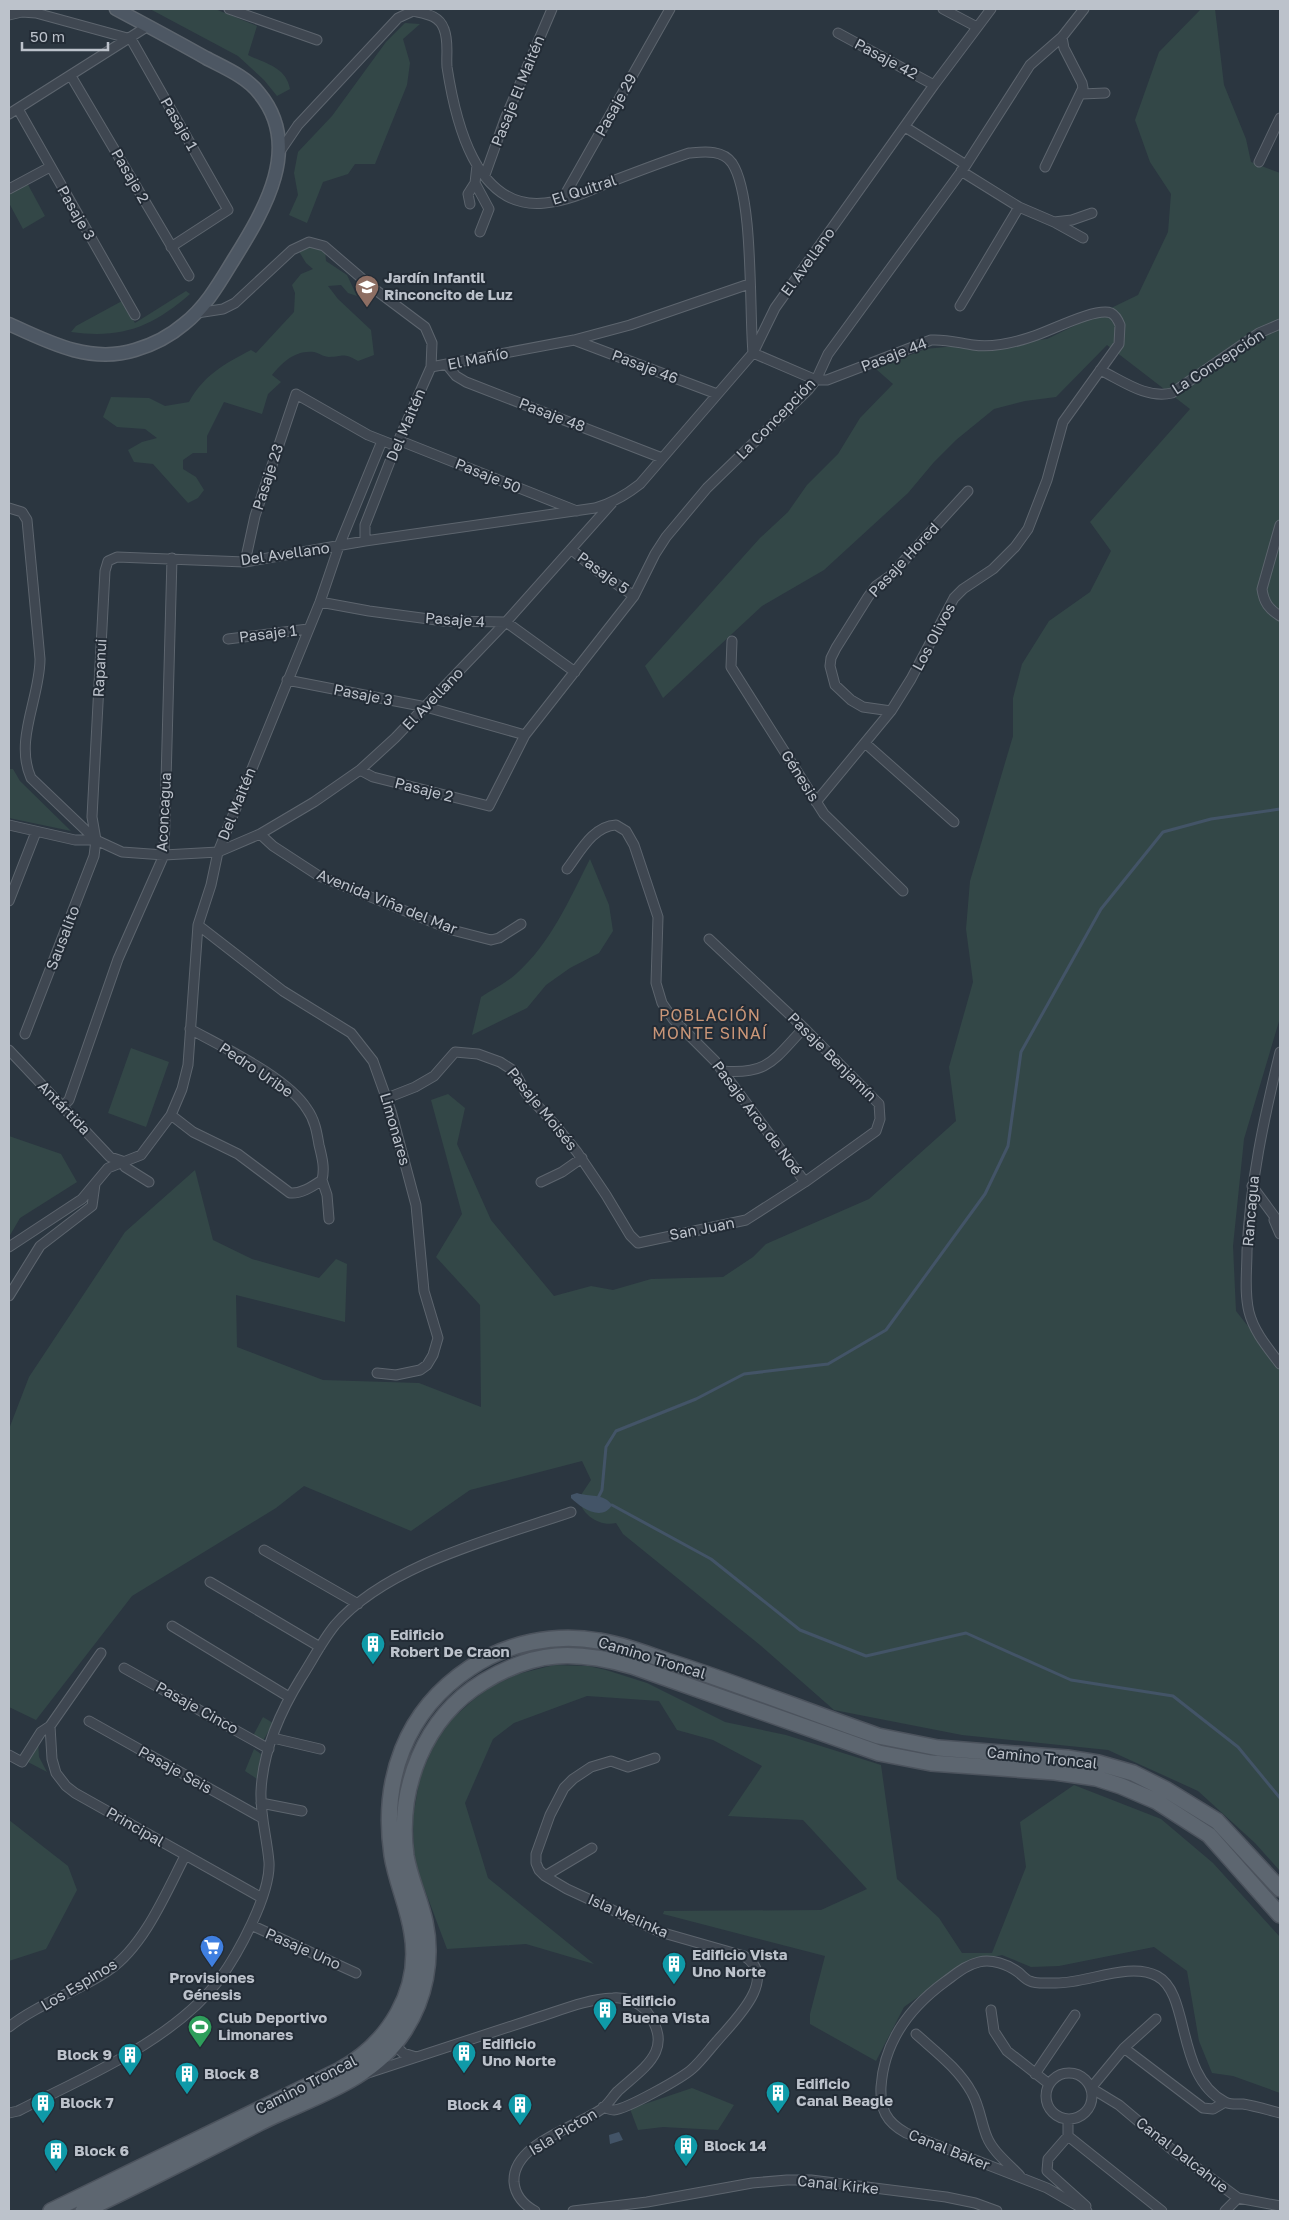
<svg xmlns="http://www.w3.org/2000/svg" width="1289" height="2220" font-family="'Golos Text',sans-serif">
	<style>
		.green { fill: #334747 }
		.water { fill: #435467 }
		.lines { fill: none; stroke-linecap: round; stroke-linejoin: round }
		.stream { stroke: #435467; stroke-width: 3 }
		.street-casing { stroke: #5d656e; stroke-width: 11 }
		.secondary-casing { stroke: #5d656e; stroke-width: 15 }
		.primary-casing { stroke: #4c535d; stroke-width: 18 }
		.street { stroke: #3f4751; stroke-width: 9 }
		.secondary { stroke: #4d5763; stroke-width: 12 }
		.primary { stroke: #5d6670; stroke-width: 15 }
		.labels { text-anchor: middle; stroke-width: 4; stroke-linejoin: round; paint-order: stroke }
		.street-label { font-size: 15px; fill: #bcc2cb; stroke: #232c36 }
		.poi-label { font-size: 15px; font-weight: bold; fill: #bcc2cb; stroke: #232c36; text-anchor: start }
		.neighbourhood-label { font-size: 16px; letter-spacing: 1px; fill: #ca9678; stroke: #232c36 }
	</style>
	<rect width="100%" height="100%" fill="#2b3640"/>
	<!-- green -->
	<path class="green" d="M150,9H215L257,26L248,55C266,64 286,67 290,89L277,96L264,80L238,56Z
		M1201,9H1215L1224,85L1246,139L1251,162L1280,173V1018L1244,1139L1233,1246L1236,1311L1280,1367V1871L1255,1843L1198,1791L1108,1750L962,1735L834,1710L760,1645L623,1534L616,1523C600,1527 581,1515 579,1498L591,1480L582,1461L470,1490L411,1531L304,1486L276,1508L132,1596L36,1720L9,1707V1429L29,1377L125,1232L195,1170L213,1240L252,1259L319,1278L336,1259L347,1264L345,1322L236,1295L237,1347L323,1380L419,1383L481,1407L480,1305L436,1257L462,1214L431,1100L448,1094L465,1108L457,1144L491,1220L554,1296L591,1286L613,1290L651,1279L723,1277L753,1257L766,1244L869,1199L956,1121L949,1067L973,982L966,929L970,881L1013,736V698L1022,664L1049,621L1090,592L1111,551L1090,522L1190,409L1107,345L1056,397L1025,401L994,409L956,440L934,462L908,493L824,570L762,606L663,698L645,666L760,538L788,512L807,485L838,454L860,418L893,384L876,369L925,349L987,343L986,346L1047,339L1138,295L1168,232L1171,194L1150,162L1135,120L1159,52Z
		M405,23L420,24L403,39L410,63L407,85L375,164H355L348,174L323,182L307,223L289,215L298,195L294,173L298,152L332,116L386,42Z
		M26,181L45,216L23,229L9,203V190Z
		M314,242L325,250L326,261L347,275L357,296L348,293L341,285L328,286L338,299L371,330L374,355L358,361C342,352 343,357 329,357C324,357 319,353 314,352C295,350 283,362 272,375L281,382L268,394L262,414L224,402L207,436V453H193L183,460V469L196,477L204,490L198,498L188,503L153,464L134,462L128,450L142,442L157,438L145,429L117,427L103,417L111,397L149,398L165,406L189,402C204,375 224,364 251,350L256,353L294,312L295,293L292,285L301,274L313,269L306,263L295,245Z
		M186,291L190,294C152,327 122,339 71,332L76,326L122,301L135,323Z
		M9,769H13L20,781L71,831L9,818Z
		M590,859L609,905L613,931L599,953L570,968L546,985L527,1008L472,1035L481,997C492,990 506,983 516,974C551,943 569,900 590,859Z
		M131,1048L169,1062L146,1127L108,1113Z
		M9,1136L61,1154L77,1182L20,1218L9,1237Z
		M554,1665L588,1666L606,1670L647,1683L725,1722L786,1735L881,1765L897,1879L939,1918L962,1953H992L1026,1867L1020,1822L1074,1785L1161,1819L1213,1863L1280,1937V2093L1233,2076L1212,2073L1199,2041L1187,1971L1154,1947L1059,1966L1031,1967L1002,1955L964,1964L904,2007L876,2061L810,2024V2014L825,1956L663,1914L664,1911L821,1910L867,1889L803,1820L728,1816L762,1766L713,1740L677,1730L659,1701L587,1696L514,1723L493,1739L465,1803L488,1878L594,1964L526,1944L447,1949L414,1861L413,1817L420,1777L435,1743L452,1719L472,1701L490,1687L518,1674Z
		M263,1717L273,1723L263,1741L253,1736Z
		M38,1740L39,1757L47,1772L28,1762Z
		M254,1749L261,1754L257,1779L245,1771Z
		M9,1820L68,1866L77,1890L46,1949L9,1961Z
		M692,2088L734,2105L718,2130L663,2127L638,2130L630,2109Z"/>
	<!-- water -->
	<path class="water" d="M577,1493C589,1497 604,1493 612,1505C602,1522 581,1508 571,1498V1495Z
		M619,2132L623,2140L610,2144L609,2135Z"/>
	<g class="lines">
		<!-- stream -->
		<path class="stream" d="M598,1498L602,1490L606,1447L616,1431L696,1399L744,1374L828,1364L886,1330L985,1194L1008,1146L1021,1052L1101,909L1163,832L1211,819L1280,809
			M612,1505L711,1559L800,1630L866,1656L966,1633L1071,1680L1173,1696L1238,1747L1280,1798"/>
		<defs>
			<path id="street" d="M229,9L317,40
				M943,9L977,27
				M9,15L22,12L36,13L131,39L228,210L171,247
				M838,33L934,85
				M71,76L189,276
				M1082,94L1105,93
				M18,109L135,315
				M9,114L148,26
				M905,127L966,165
				M279,153L298,125L398,18L413,11C426,14 439,15 444,29C449,42 446,54 447,67C455,119 475,211 545,203C568,201 589,191 610,182C636,172 662,162 689,153C703,152 722,149 732,163C754,196 749,309 753,353
				M1259,162L1280,118
				M1045,167L1083,88L1082,83L1064,48L1062,37
				M961,171L1019,207L1054,222L1083,238
				M485,175L505,119L552,9
				M475,183L489,209L480,232
				M9,189L50,167
				M562,200L670,9
				M470,204L468,194L475,183L477,165
				M1054,222L1072,220L1092,213
				M960,306L1019,207
				M197,313L223,309L235,303L292,250L309,242L324,246L373,288L425,327L432,343L431,367L396,446L365,525V541
				M574,340L717,394
				M753,353L816,380H827L931,340C946,339 959,343 973,345C994,348 1014,343 1034,336C1050,331 1096,307 1111,313C1115,315 1118,320 1120,325L1119,344L1063,422L1047,480L1028,529L1015,547L993,569L963,589L954,598L911,679L891,711L816,802
				M447,365L456,376L466,382L662,458
				M431,367L574,340L630,325L749,284
				M1100,370C1123,381 1146,399 1172,393L1259,333L1280,324
				M398,440L577,511
				M9,508L22,512L27,520L40,659C40,698 14,740 31,778L96,840L122,852L164,855L218,852L260,834L314,802L360,770L395,738L506,622L612,503
				M1280,525L1262,589C1264,603 1269,609 1280,616
				M572,550L596,570L634,596
				M245,562L255,516L296,394L368,435L396,446
				M320,602L369,611L444,621L506,622L575,672
				M228,639L308,629
				M732,641L731,667L824,814L903,891
				M287,680L426,707L525,735
				M891,711L863,707L851,700L835,685L830,666L831,658L836,648L868,597L876,586L890,576L968,491
				M865,743L954,822
				M360,770L373,777L489,806L525,735L634,596L655,554L666,537L707,488L808,390L816,380L828,354L966,165L1030,65L1062,37L1084,9
				M9,825L75,840H96
				M260,834L273,846L319,876L452,930L491,940L499,938L521,924
				M567,869C580,852 593,826 616,825L626,831L634,845L658,917L656,983L662,1003L673,1019L715,1061L805,1182
				M9,901L36,832
				M198,925L283,991L351,1033L373,1061L391,1111L416,1205L424,1291L438,1338L433,1355L427,1365L420,1370L396,1375L377,1373
				M25,1034L94,856L96,840L92,817L105,571L108,561L117,557L245,562L365,541L595,508C613,503 626,495 640,484L753,353L775,308L934,85L991,9
				M9,1050L110,1157L122,1161
				M1280,1052C1264,1118 1250,1183 1247,1251C1247,1271 1244,1292 1249,1312C1254,1332 1268,1348 1280,1364
				M722,1071C769,1075 774,1059 804,1028
				M387,1098L415,1087L434,1076L455,1052L478,1054L500,1062L514,1071L526,1093L556,1126L577,1152L606,1195L630,1235L638,1243L746,1220L805,1182L876,1131L880,1119L879,1104L804,1028L709,939
				M63,1106L69,1100L118,959L164,855L172,558
				M171,1115L193,1132L238,1154L290,1193C302,1194 313,1186 322,1180C325,1168 322,1157 319,1145C317,1133 315,1120 307,1109C287,1077 224,1048 190,1029
				M122,1161L125,1167L149,1182
				M322,1180L327,1195L329,1219
				M541,1182L562,1172L582,1158
				M1252,1186L1280,1224
				M1274,1220L1280,1234
				M9,1247L82,1199L108,1168L141,1155L171,1115L182,1089L188,1065L198,925L211,885L218,852L320,602L339,546L382,441
				M9,1296L40,1246L92,1206L95,1184
				M264,1550L358,1604
				M210,1582L320,1647
				M172,1626L289,1697
				M101,1653L50,1726L52,1759L56,1773L66,1786L75,1793L262,1898
				M124,1668L269,1749
				M89,1721L262,1818
				M273,1738L320,1749
				M9,1755L22,1762L41,1732L50,1726
				M261,1803L302,1811
				M545,1876L592,1848
				M251,1925L356,1973
				M991,2010L994,2031L1007,2051L1049,2084
				M1156,2019L1124,2048L1091,2088L1119,2105L1170,2148L1238,2198L1280,2206
				M9,2027C39,2003 78,1992 109,1970C144,1946 166,1893 185,1856
				M916,2034C936,2052 959,2069 972,2093C980,2107 981,2123 987,2137C993,2152 1009,2164 1020,2176
				M394,2044L403,2053L416,2057
				M1124,2048L1203,2108L1213,2109L1225,2102
				M368,2073C423,2055 478,2037 533,2019C559,2011 586,1999 613,1998C625,1997 639,2002 647,2012C676,2050 643,2068 618,2091C613,2096 609,2103 603,2108C578,2127 512,2143 514,2182C515,2195 524,2205 535,2211
				M1046 2096a23 23 0 1 1 46 0a23 23 0 1 1-46 0Z
				M1035,2074L1075,2015
				M603,2107C606,2108 611,2110 614,2110C627,2109 682,2078 692,2069C701,2061 709,2050 717,2041C734,2021 780,1978 744,1956L660,1932L567,1889L545,1876L539,1870L536,1863V1854L550,1815L564,1788L573,1779L591,1767L611,1761L628,1767L655,1758
				M9,2113L18,2111C84,2077 173,2041 219,1980C238,1954 271,1894 269,1862C267,1838 260,1815 261,1791C263,1750 280,1712 301,1678C312,1661 322,1641 335,1625C388,1564 496,1538 571,1512
				M1068,2119V2136L1162,2211
				M1068,2136L1048,2159L1047,2171L1086,2206
				M573,2211L647,2202L752,2183L787,2180H811L946,2197L975,2203L997,2211
				M1087,2211L1047,2188L906,2133C886,2122 880,2109 881,2087C884,2041 910,2007 946,1981C957,1973 966,1965 979,1962C992,1959 1007,1964 1018,1972C1022,1975 1026,1980 1030,1981C1036,1984 1046,1983 1053,1983C1084,1985 1128,1961 1157,1976C1191,1994 1175,2076 1225,2102C1231,2105 1237,2104 1243,2104C1256,2106 1268,2110 1280,2113
				M1225,2211L1238,2198"/>
			<path id="secondary" d="M9,324C48,342 90,364 135,350C152,345 170,336 184,324C206,307 220,282 234,259C265,209 303,146 259,93C247,77 223,67 206,58C176,41 146,25 116,9"/>
			<path id="primary" d="M51,2211L340,2070C389,2043 422,1990 412,1933C408,1906 396,1881 392,1855C381,1780 405,1711 470,1668C507,1643 554,1633 599,1641C625,1645 651,1656 676,1664C744,1686 811,1713 878,1736L938,1748L1067,1758L1098,1763L1133,1773L1165,1789L1217,1821L1280,1889
				M83,2211C143,2183 201,2153 259,2123C310,2097 371,2082 404,2031C425,1999 433,1959 425,1922C420,1899 410,1879 406,1856C397,1788 424,1718 483,1682C535,1650 576,1650 632,1666L879,1753L931,1763L1055,1772L1096,1778L1121,1786L1156,1801L1209,1835L1280,1915"/>
		</defs>
		<!-- street casing -->
		<use href="#street" class="street-casing"/>
		<!-- secondary casing -->
		<use href="#secondary" class="secondary-casing"/>
		<!-- primary casing -->
		<use href="#primary" class="primary-casing"/>
		<!-- street -->
		<use href="#street" class="street"/>
		<!-- secondary -->
		<use href="#secondary" class="secondary"/>
		<!-- primary -->
		<use href="#primary" class="primary"/>
	</g>
	<!-- icons -->
	<defs>
		<symbol id="school-pin" viewBox="-11 -11 22 30"><path d="M0 17L-7.5 6A9.5 9.5 0 1 1 7.5 6Z" fill="#8d6e63" stroke="#232c36"/><path d="M0-5L7-2L0 1L-7-2ZM-4 1L0 2.5L4 1V4Q0 6-4 4Z" fill="#fff"/></symbol>
		<symbol id="building-pin" viewBox="-11 -11 22 30"><path d="M0 17L-7.5 6A9.5 9.5 0 1 1 7.5 6Z" fill="#0f9aa8" stroke="#232c36"/><path d="M-4-6H4V6H1V3H-1V6H-4ZM-2.5-4.3h1.7v1.8h-1.7ZM.8-4.3h1.7v1.8H.8ZM-2.5-1h1.7V.8h-1.7ZM.8-1h1.7V.8H.8Z" fill="#fff"/></symbol>
		<symbol id="supermarket-pin" viewBox="-11 -11 22 30"><path d="M0 17L-7.5 6A9.5 9.5 0 1 1 7.5 6Z" fill="#3f7fe0" stroke="#232c36"/><path d="M-6-5.5h2.5l.6 2H6L4.5 2H-2.5L-4.4-4H-6ZM-1.5 3.2a1.3 1.3 0 1 0 .1 0ZM3 3.2a1.3 1.3 0 1 0 .1 0Z" fill="#fff"/></symbol>
		<symbol id="stadium-pin" viewBox="-11 -11 22 30"><path d="M0 17L-7.5 6A9.5 9.5 0 1 1 7.5 6Z" fill="#2e9e5b" stroke="#232c36"/><path d="M0-5a6.5 5 0 1 0 0 10a6.5 5 0 1 0 0-10ZM-3.5-1.8h7v3.6h-7Z" fill="#fff"/></symbol>
	</defs>
	<g fill-rule="evenodd">
		<use href="#school-pin" x="353" y="273" width="28" height="38"/>
		<use href="#building-pin" x="359" y="1630" width="28" height="38"/>
		<use href="#supermarket-pin" x="198" y="1933" width="28" height="38"/>
		<use href="#building-pin" x="660" y="1950" width="28" height="38"/>
		<use href="#building-pin" x="591" y="1996" width="28" height="38"/>
		<use href="#stadium-pin" x="186" y="2013" width="28" height="38"/>
		<use href="#building-pin" x="450" y="2039" width="28" height="38"/>
		<use href="#building-pin" x="116" y="2041" width="28" height="38"/>
		<use href="#building-pin" x="173" y="2060" width="28" height="38"/>
		<use href="#building-pin" x="764" y="2079" width="28" height="38"/>
		<use href="#building-pin" x="29" y="2089" width="28" height="38"/>
		<use href="#building-pin" x="506" y="2091" width="28" height="38"/>
		<use href="#building-pin" x="672" y="2132" width="28" height="38"/>
		<use href="#building-pin" x="42" y="2137" width="28" height="38"/>
	</g>
	<g class="labels">
		<!-- street labels -->
		<g class="street-label">
			<text transform="translate(886 59) rotate(28)" y="5">Pasaje 42</text>
			<text transform="translate(518 91) rotate(-68)" y="5">Pasaje El Maitén</text>
			<text transform="translate(616 105) rotate(-61)" y="5">Pasaje 29</text>
			<text transform="translate(179 124) rotate(60)" y="5">Pasaje 1</text>
			<text transform="translate(130 176) rotate(60)" y="5">Pasaje 2</text>
			<text transform="translate(584 190) rotate(-18)" y="5">El Quitral</text>
			<text transform="translate(76 213) rotate(60)" y="5">Pasaje 3</text>
			<text transform="translate(808 262) rotate(-54)" y="5">El Avellano</text>
			<text transform="translate(894 355) rotate(-21)" y="5">Pasaje 44</text>
			<text transform="translate(478 359) rotate(-11)" y="5">El Mañío</text>
			<text transform="translate(1218 362) rotate(-33)" y="5">La Concepción</text>
			<text transform="translate(645 367) rotate(21)" y="5">Pasaje 46</text>
			<text transform="translate(552 415) rotate(21)" y="5">Pasaje 48</text>
			<text transform="translate(776 419) rotate(-46)" y="5">La Concepción</text>
			<text transform="translate(406 425) rotate(-67)" y="5">Del Maitén</text>
			<text transform="translate(488 476) rotate(22)" y="5">Pasaje 50</text>
			<text transform="translate(268 477) rotate(-72)" y="5">Pasaje 23</text>
			<text transform="translate(285 554) rotate(-8)" y="5">Del Avellano</text>
			<text transform="translate(904 560) rotate(-47)" y="5">Pasaje Hored</text>
			<text transform="translate(603 573) rotate(36)" y="5">Pasaje 5</text>
			<text transform="translate(455 620) rotate(4)" y="5">Pasaje 4</text>
			<text transform="translate(268 634) rotate(-7)" y="5">Pasaje 1</text>
			<text transform="translate(934 637) rotate(-62)" y="5">Los Olivos</text>
			<text transform="translate(100 668) rotate(-87)" y="5">Rapanui</text>
			<text transform="translate(363 695) rotate(11)" y="5">Pasaje 3</text>
			<text transform="translate(433 699) rotate(-46)" y="5">El Avellano</text>
			<text transform="translate(800 776) rotate(58)" y="5">Génesis</text>
			<text transform="translate(424 790) rotate(14)" y="5">Pasaje 2</text>
			<text transform="translate(237 804) rotate(-68)" y="5">Del Maitén</text>
			<text transform="translate(164 812) rotate(-87)" y="5">Aconcagua</text>
			<text transform="translate(387 902) rotate(22)" y="5">Avenida Viña del Mar</text>
			<text transform="translate(63 938) rotate(-69)" y="5">Sausalito</text>
			<text transform="translate(832 1057) rotate(45)" y="5">Pasaje Benjamín</text>
			<text transform="translate(256 1070) rotate(34)" y="5">Pedro Uribe</text>
			<text transform="translate(64 1108) rotate(46)" y="5">Antártida</text>
			<text transform="translate(542 1109) rotate(51)" y="5">Pasaje Moisés</text>
			<text transform="translate(757 1118) rotate(53)" y="5">Pasaje Arca de Noé</text>
			<text transform="translate(395 1129) rotate(74)" y="5">Limonares</text>
			<text transform="translate(1251 1211) rotate(-85)" y="5">Rancagua</text>
			<text transform="translate(702 1229) rotate(-11)" y="5">San Juan</text>
			<text transform="translate(652 1658) rotate(17)" y="5">Camino Troncal</text>
			<text transform="translate(197 1708) rotate(29)" y="5">Pasaje Cinco</text>
			<text transform="translate(1042 1758) rotate(6)" y="5">Camino Troncal</text>
			<text transform="translate(175 1770) rotate(29)" y="5">Pasaje Seis</text>
			<text transform="translate(135 1827) rotate(30)" y="5">Principal</text>
			<text transform="translate(628 1916) rotate(24)" y="5">Isla Melinka</text>
			<text transform="translate(303 1949) rotate(24)" y="5">Pasaje Uno</text>
			<text transform="translate(79 1985) rotate(-31)" y="5">Los Espinos</text>
			<text transform="translate(306 2085) rotate(-27)" y="5">Camino Troncal</text>
			<text transform="translate(563 2132) rotate(-31)" y="5">Isla Picton</text>
			<text transform="translate(949 2150) rotate(22)" y="5">Canal Baker</text>
			<text transform="translate(1182 2155) rotate(38)" y="5">Canal Dalcahue</text>
			<text transform="translate(838 2185) rotate(6)" y="5">Canal Kirke</text>
		</g>
		<!-- poi labels -->
		<g class="poi-label">
			<text x="384" y="283">Jardín Infantil<tspan x="384" dy="17">Rinconcito de Luz</tspan></text>
			<text x="390" y="1640">Edificio<tspan x="390" dy="17">Robert De Craon</tspan></text>
			<text x="692" y="1960">Edificio Vista<tspan x="692" dy="17">Uno Norte</tspan></text>
			<text x="212" y="1983" text-anchor="middle">Provisiones<tspan x="212" dy="17">Génesis</tspan></text>
			<text x="622" y="2006">Edificio<tspan x="622" dy="17">Buena Vista</tspan></text>
			<text x="218" y="2023">Club Deportivo<tspan x="218" dy="17">Limonares</tspan></text>
			<text x="482" y="2049">Edificio<tspan x="482" dy="17">Uno Norte</tspan></text>
			<text x="112" y="2060" text-anchor="end">Block 9</text>
			<text x="204" y="2079">Block 8</text>
			<text x="796" y="2089">Edificio<tspan x="796" dy="17">Canal Beagle</tspan></text>
			<text x="60" y="2108">Block 7</text>
			<text x="502" y="2110" text-anchor="end">Block 4</text>
			<text x="704" y="2151">Block 14</text>
			<text x="74" y="2156">Block 6</text>
		</g>
		<!-- neighbourhood labels -->
		<g class="neighbourhood-label">
			<text x="710" y="1021">POBLACIÓN<tspan x="710" dy="18">MONTE SINAÍ</tspan></text>
		</g>
	</g>
	<!-- border -->
	<rect width="1289" height="2220" fill="none" stroke="#bcc2cb" stroke-width="20"/>
	<!-- scale -->
	<path d="M22 42v8h86v-8" fill="none" stroke="#bcc2cb" stroke-width="2.5"/>
	<text x="30" y="42" font-size="15" fill="#bcc2cb" stroke="#232c36" stroke-width="4" paint-order="stroke">50 m</text>
</svg>
